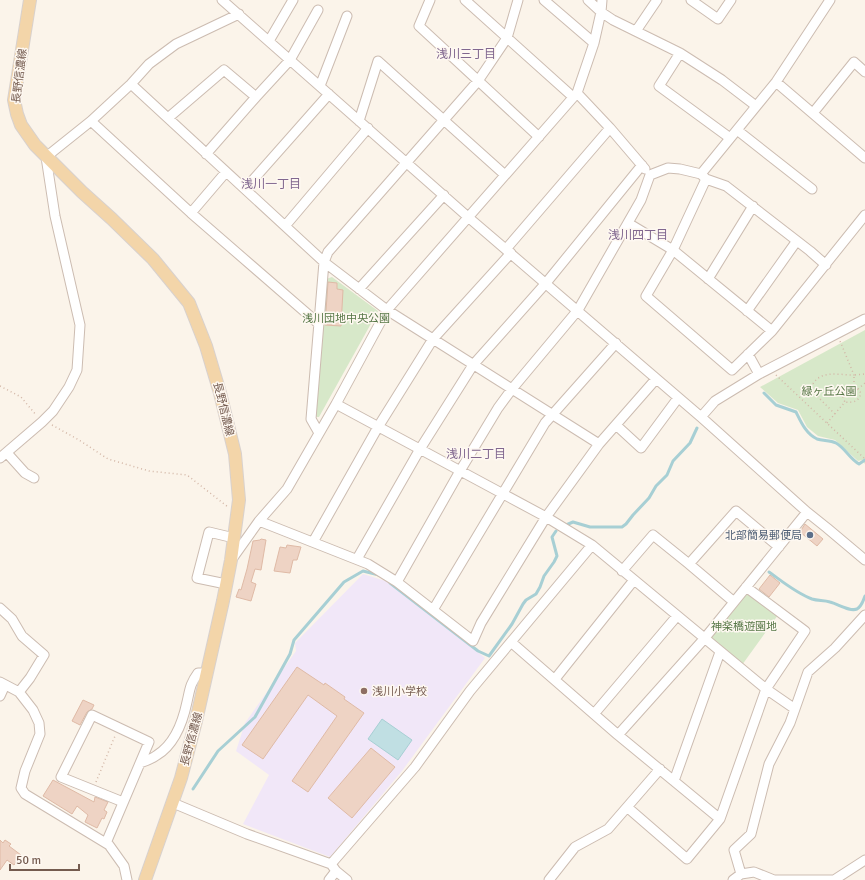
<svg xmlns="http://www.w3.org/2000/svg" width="865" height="880" font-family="Signika,'Noto Sans JP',sans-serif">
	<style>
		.education { fill: #f1e7f8 }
		.green { fill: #d7e8c9 }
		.water { fill: #c0dfe3; stroke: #a7cfd4 }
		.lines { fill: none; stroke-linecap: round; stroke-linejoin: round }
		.stream { stroke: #a7cfd4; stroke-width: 3 }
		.building { fill: #eed3c4; stroke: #dfbaa6 }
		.minor-casing { stroke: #ccbcb1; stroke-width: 11 }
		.major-casing { stroke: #d8d1ce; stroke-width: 14 }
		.path { stroke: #d3b7a7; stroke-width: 1.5; stroke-dasharray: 1 3; stroke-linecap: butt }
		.minor { stroke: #fff; stroke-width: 9 }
		.major { stroke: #f3d5a9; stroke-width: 12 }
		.service-dot { fill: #5c6f8a; stroke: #fef8f1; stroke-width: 1.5 }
		.education-dot { fill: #8d6e63; stroke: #fef8f1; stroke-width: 1.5 }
		.labels { text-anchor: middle; stroke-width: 3; stroke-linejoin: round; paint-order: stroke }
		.street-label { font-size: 11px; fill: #745b4f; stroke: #fef8f1 }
		.park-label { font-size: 11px; fill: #587848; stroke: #fef8f1 }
		.service-label { font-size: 11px; fill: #4e5e75; stroke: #fef8f1; text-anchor: end }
		.education-label { font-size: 11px; fill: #785e54; stroke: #fef8f1; text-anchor: start }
		.neighbourhood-label { font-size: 12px; fill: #81678f; stroke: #fef8f1 }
	</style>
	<rect width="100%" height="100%" fill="#fbf4ea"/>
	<!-- education -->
	<path class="education" d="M363,574L392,583L485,658L402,771L330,857L243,824L269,775L236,751L245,723L296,651L295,643Z"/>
	<!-- green -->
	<path class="green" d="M332,277L378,311L319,417H317L314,414L326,279Z
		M865,330V464L862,460L858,461L835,440L818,436L807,427L798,410L778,403L760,387Z
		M745,590L778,615L742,665L707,638Z"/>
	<!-- water -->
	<path class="water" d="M382,719L412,740L398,760L368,739Z"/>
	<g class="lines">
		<!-- stream -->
		<path class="stream" d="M764,393L776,405L796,412C801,422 806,434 817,439C823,441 830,440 836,443C845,448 850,459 859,464L865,460
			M566,525L573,522L590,527H622L626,524L633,515L649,498L656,486L667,475L673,461L690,443L697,428
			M769,572C783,582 796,593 812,599C818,601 824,600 830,602C838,604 850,612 857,609C862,606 863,601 865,596
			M390,583L478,651L489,656L512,624L523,604L526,600L536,594L540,587L544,576L554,562L557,556L552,537L556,531
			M193,789L218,751L255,717L290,654L294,640L344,582L363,571L379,575"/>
	</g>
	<!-- building -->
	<path class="building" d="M328,282L337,283V289L343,290L341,326L325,325Z
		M805,524L823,539L817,546L800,532Z
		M261,539L266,540L261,570L255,569L251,582L256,584L251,601L236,597L239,589L241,590L247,569L253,541L260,540Z
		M287,545L301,547L297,560H293L290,573L274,571L280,547L286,548Z
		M770,575L780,583L769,597L759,589Z
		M297,667L324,685L325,683L345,697L344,699L364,713L308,792L292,781L337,716L308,695L263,759L242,745Z
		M83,700L94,705L92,709L87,712L80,725L72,721Z
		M371,748L395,767L352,818L328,798Z
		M53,780L94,802L95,797L108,802L104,810L107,812L104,819L102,818L97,828L85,822L88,815L77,806L72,814L43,796Z
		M0,840L3,843L5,840L11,844L9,846L21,855L14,865L7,860L0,870Z"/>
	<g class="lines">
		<defs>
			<path id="minor" d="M222,0L468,217L701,417L807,512L827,528L865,560
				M430,0L419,26L539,137
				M465,0L573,97
				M544,0L594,43
				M588,0L601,12L613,20L680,53L722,80L756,106
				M691,0L718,19L731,0
				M636,31L657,0
				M269,41L293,0
				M680,53L659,86L730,138
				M776,82L865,158
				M131,84L324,262L387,310L599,444
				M320,86L347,16
				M577,93L610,128L645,169
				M813,113L854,62L865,72
				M168,118L224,70L256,97L290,60L318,10
				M91,121L191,213L319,324
				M359,121L378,61L505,175
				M737,130L812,189
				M206,154L256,97
				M701,174L776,82L830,0
				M650,175L668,168L680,169L701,174L706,179L726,186L810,251L826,265
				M706,179L673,250L646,296L732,370L772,331L865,215
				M245,189L329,94
				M191,213L226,172
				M628,223L673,250L772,331
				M285,226L368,128
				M506,249L610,128
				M708,279L753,206
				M359,289L444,195
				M747,311L796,242
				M748,354L759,374
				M336,404L546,517L592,545L766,689L720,819L618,735L511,642
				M701,417L715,401L759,374L865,319
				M616,425L641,448L678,398
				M319,433L311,419L324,262L328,252L478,81L507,38L518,0
				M7,453L25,473L34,478
				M0,458L42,422L53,411L69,387L77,370L80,325L55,216L46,157L91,121L131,84L149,64L176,44L239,14
				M259,521L368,564L397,582L473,641L481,623L546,517L599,444L656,379
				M313,542L378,427L433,339L511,253
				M232,559L259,521L287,489L336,404L387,310L577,93L594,43L601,12L602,0
				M357,559L420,449L473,365L546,283L642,165
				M689,564L736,511L779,547
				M622,571L653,535L689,564L734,602
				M397,582L460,471L498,408L512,389L578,310L641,200L650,175
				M226,584L197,578L209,532L234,538
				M746,587L805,631L766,689L795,709
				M0,608L12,619L22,636L44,655L30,678L19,692
				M433,610L545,423L616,343
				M555,679L634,580
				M0,682L19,692L33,710L39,723L40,734L25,771L21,788L25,794L109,845L124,866L127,880
				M0,696L5,685
				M594,714L677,616
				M618,735L704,639L807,512
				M140,763C146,761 152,759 157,755C175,744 183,721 187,702C190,689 190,684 198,673H207
				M674,781L720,652
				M173,803L247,834L331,864L336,871L329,880
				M627,807L687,859L720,819
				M106,843L149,742L92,715L61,777L123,802
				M331,864L415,767L470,691L592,545
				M336,871L347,880
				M741,874L734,850L751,834L769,764L790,723L808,672L835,648L865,615
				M549,880L575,847L608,829L660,769
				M733,880L741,874L754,872L774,880H834L865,860"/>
			<path id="major" d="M30,0L14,100L17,114L21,125L35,145L82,192L112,219L153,259L189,303L206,346L220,393L235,454L239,500L231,560L223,601L196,721L181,778L145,880"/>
		</defs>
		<!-- minor casing -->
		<use href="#minor" class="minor-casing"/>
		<!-- major casing -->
		<use href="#major" class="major-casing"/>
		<!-- path -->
		<path class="path" d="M776,375L865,459
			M0,386L21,397L36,415
			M854,386V375L865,374
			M858,389L865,383
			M835,414L814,393L811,388C818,369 838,375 854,375L840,341
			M827,423L845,402C841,395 844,391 849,385L854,386L861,393C859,401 854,403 845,402
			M52,425L79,440L108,459L149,471L187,475L228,507
			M96,782L115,736"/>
		<!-- minor -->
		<use href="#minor" class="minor"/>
		<!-- major -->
		<use href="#major" class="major"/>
	</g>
	<!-- markers -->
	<circle class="service-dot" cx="810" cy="535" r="4"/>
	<circle class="education-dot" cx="364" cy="691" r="4"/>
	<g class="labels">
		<!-- street labels -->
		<g class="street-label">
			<text transform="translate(19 76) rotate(-83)" y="4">長野信濃線</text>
			<text transform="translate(224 409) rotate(76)" y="4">長野信濃線</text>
			<text transform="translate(191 739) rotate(-75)" y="4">長野信濃線</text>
		</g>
		<!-- park labels -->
		<g class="park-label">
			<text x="346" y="322">浅川団地中央公園</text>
			<text x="829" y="395">緑ヶ丘公園</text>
			<text x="744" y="630">神楽橋遊園地</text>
		</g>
		<!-- service labels -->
		<g class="service-label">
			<text x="802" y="539">北部簡易郵便局</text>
		</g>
		<!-- education labels -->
		<g class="education-label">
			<text x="372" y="695">浅川小学校</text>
		</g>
		<!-- neighbourhood labels -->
		<g class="neighbourhood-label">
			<text x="466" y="58">浅川三丁目</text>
			<text x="271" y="188">浅川一丁目</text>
			<text x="638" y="239">浅川四丁目</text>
			<text x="476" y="458">浅川二丁目</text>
		</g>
	</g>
	<!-- scale -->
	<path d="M10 864v6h69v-6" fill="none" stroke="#745b4f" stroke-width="2"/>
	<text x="16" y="864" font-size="12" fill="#745b4f" stroke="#fef8f1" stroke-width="3" paint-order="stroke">50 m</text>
</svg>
